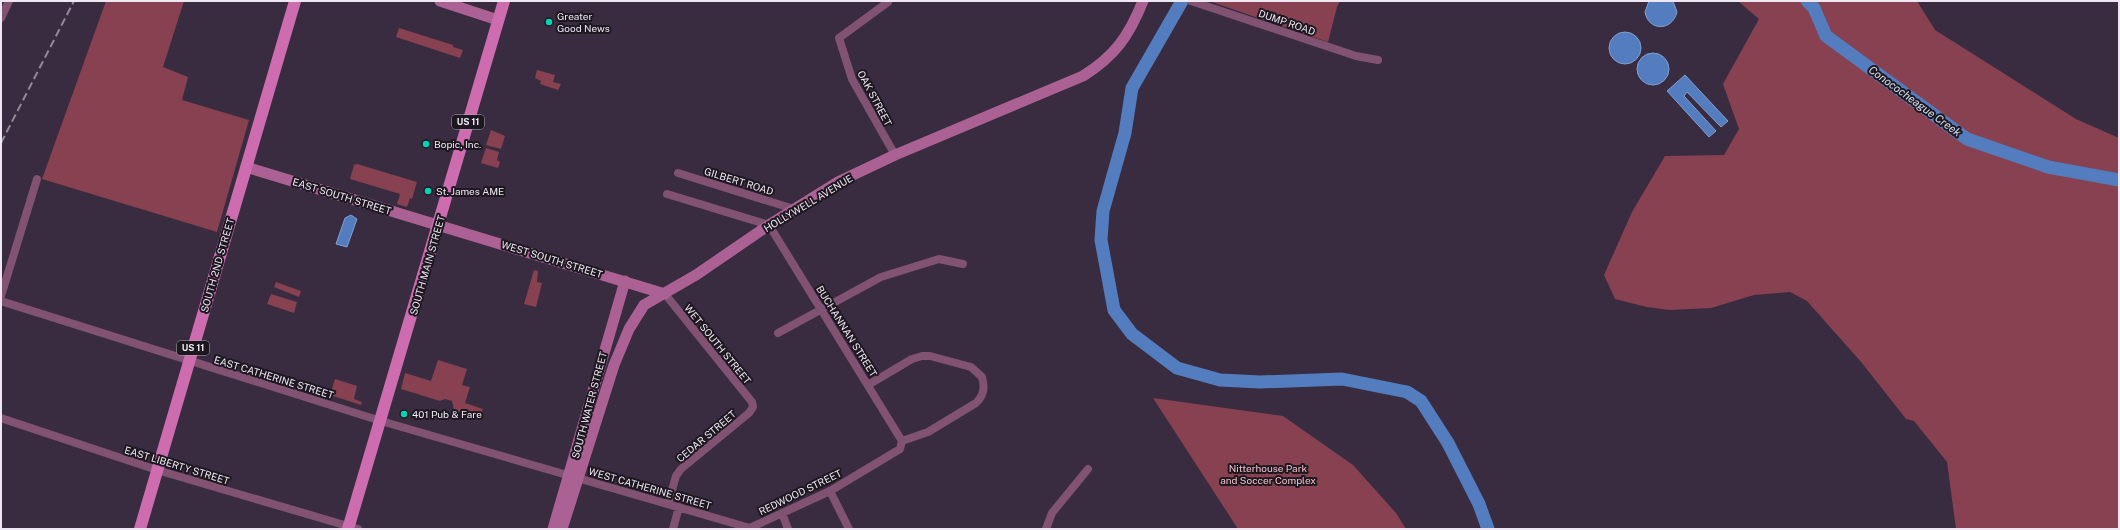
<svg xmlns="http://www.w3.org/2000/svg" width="2120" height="530" font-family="'Public Sans',sans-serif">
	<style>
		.green { fill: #874151 }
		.water { fill: #537dbf; stroke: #829dcf }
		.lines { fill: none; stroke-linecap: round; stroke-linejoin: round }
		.river { stroke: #537dbf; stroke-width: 13 }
		.street { stroke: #815271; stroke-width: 8 }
		.secondary { stroke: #ac6194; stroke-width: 11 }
		.primary { stroke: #cd6caf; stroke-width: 12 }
		.rail { stroke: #928898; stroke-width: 2; stroke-dasharray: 8 4; stroke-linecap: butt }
		.poi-dot { fill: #01d5b6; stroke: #1d1720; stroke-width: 1.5 }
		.labels { text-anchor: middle; stroke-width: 4; stroke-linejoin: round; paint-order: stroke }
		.shield { fill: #1d1720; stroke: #b0a9b4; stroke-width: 1 }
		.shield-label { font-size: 9px; font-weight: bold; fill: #efe7f4 }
		.poi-label { font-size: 10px; fill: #efe7f4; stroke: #1d1720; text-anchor: start }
		.street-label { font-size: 10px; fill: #efe7f4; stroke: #1d1720 }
		.park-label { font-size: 10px; fill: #f0c0c8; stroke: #1d1720 }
		.water-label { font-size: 11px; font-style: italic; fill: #d5e1f3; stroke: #1d1720 }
	</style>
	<rect width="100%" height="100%" fill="#392c40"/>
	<!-- green -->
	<path class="green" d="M106,1H184L163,67L188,77L182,100L249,120L217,232L42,179Z
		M1209,1H1340L1337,7L1328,42Z
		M1738,1H1917L1935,30L2076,119L2119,138V529H1956L1947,462L1914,421L1906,419L1862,363L1807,301L1790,292L1754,295L1711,308L1670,310L1647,307L1615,299L1604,275L1632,212L1665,156L1724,155L1739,129L1723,84L1759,19Z
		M399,28L453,45V47L463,50L460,58L396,37Z
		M537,70L555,75L553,82L561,84L558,90L540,84L541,81L535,78Z
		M491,130L505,136L501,149L486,145Z
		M486,148L499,152L497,160L500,162L498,168L481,163Z
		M357,164L417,182L412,199L410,198L407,207L397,204L400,194L350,179L354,165Z
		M534,270L538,271L537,282L542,283L536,307L524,304Z
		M276,282L301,291L299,297L274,287Z
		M271,294L297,302L294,313L267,304Z
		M438,360L467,369L462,385L470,387L465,403L483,409L480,418L454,410L452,401L445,399L440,401L401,389L405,373L431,381Z
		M335,379L357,386L354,399L362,402L361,405L330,395Z
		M1153,398L1283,416L1353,465L1396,513L1406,529H1238Z"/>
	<!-- water -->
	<path class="water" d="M1649,1H1673L1677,12C1672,32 1648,31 1645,12Z
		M1609 48a16 16 0 1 1 32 0a16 16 0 1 1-32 0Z
		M1637 69a16 16 0 1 1 32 0a16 16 0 1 1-32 0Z
		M1685,75L1728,121L1721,127L1687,92L1684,96L1716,131L1709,137L1667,91Z
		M351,215L357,219L347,247L336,244L345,218Z"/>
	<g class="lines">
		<!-- river -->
		<path class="river" d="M1182,1L1132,88L1125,133L1103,211L1101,240L1114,310L1132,334L1177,368L1220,380L1260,382L1342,379L1407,392L1421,401L1448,443L1479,504L1488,529
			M1807,1L1814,8L1826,36L1967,139L2048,167L2119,180"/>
		<!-- street -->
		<path class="street" d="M1191,1L1356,56L1378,60
			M888,2L839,38L852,79L895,155
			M1,18L9,1
			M678,173L794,209
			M667,194L769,225L902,441L900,449L830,491L750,528
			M665,294L752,402L753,407L749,413L681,469L676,476L668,504
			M1,296L37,179
			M1,301L381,421L750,528
			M778,333L881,277L939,259L963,264
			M868,385L912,359L922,356H930L971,367L982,377C985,388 984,395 976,403L928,432L902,441
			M1,418L157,470L358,529
			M830,491L849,529
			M782,513L788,529
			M673,529L679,507
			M1046,529L1052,513L1088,469"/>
		<!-- secondary -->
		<path class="secondary" d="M440,1L498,20
			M246,167L665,294
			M553,529L625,281
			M562,529L614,365L629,329L644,305L696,275L769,225L838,182L895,155L1083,76C1115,56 1129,36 1143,1"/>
		<!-- primary -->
		<path class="primary" d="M140,529L295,1
			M348,529L504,1"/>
		<!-- rail -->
		<path class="rail" d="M1,143L74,1"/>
	</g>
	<!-- markers -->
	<g class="poi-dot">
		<circle cx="549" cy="22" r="4"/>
		<circle cx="426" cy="144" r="4"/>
		<circle cx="428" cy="191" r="4"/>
		<circle cx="404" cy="414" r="4"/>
	</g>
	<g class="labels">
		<!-- shield labels -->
		<g class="shield">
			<rect x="452" y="115" width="32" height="14" rx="3"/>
			<rect x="177" y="341" width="32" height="14" rx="3"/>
		</g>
		<g class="shield-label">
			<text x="468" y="125">US 11</text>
			<text x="193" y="351">US 11</text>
		</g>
		<!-- poi labels -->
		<g class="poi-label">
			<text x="557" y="20">Greater<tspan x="557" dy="12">Good News</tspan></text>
			<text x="434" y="148">Bopic, Inc.</text>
			<text x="436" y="195">St. James AME</text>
			<text x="412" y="418">401 Pub &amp; Fare</text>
		</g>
		<!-- street labels -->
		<g class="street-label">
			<text transform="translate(1287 22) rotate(19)" y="4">DUMP ROAD</text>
			<text transform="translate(875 98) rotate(62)" y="4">OAK STREET</text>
			<text transform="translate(739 181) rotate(17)" y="4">GILBERT ROAD</text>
			<text transform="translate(342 196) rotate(17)" y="4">EAST SOUTH STREET</text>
			<text transform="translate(808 203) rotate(-31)" y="4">HOLLYWELL AVENUE</text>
			<text transform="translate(552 259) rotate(17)" y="4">WEST SOUTH STREET</text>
			<text transform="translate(217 265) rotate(-74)" y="4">SOUTH 2ND STREET</text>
			<text transform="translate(427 265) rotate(-74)" y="4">SOUTH MAIN STREET</text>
			<text transform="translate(847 331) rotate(58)" y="4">BUCHANNAN STREET</text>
			<text transform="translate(718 344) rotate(51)" y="4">WET SOUTH STREET</text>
			<text transform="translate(274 377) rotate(17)" y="4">EAST CATHERINE STREET</text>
			<text transform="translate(589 405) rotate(-75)" y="4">SOUTH WATER STREET</text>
			<text transform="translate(706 436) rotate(-40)" y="4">CEDAR STREET</text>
			<text transform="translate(177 465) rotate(17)" y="4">EAST LIBERTY STREET</text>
			<text transform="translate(650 488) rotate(16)" y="4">WEST CATHERINE STREET</text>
			<text transform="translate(800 492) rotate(-26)" y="4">REDWOOD STREET</text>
		</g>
		<!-- park labels -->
		<g class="park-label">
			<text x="1268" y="472">Nitterhouse Park<tspan x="1268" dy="12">and Soccer Complex</tspan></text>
		</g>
		<!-- water labels -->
		<g class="water-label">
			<text transform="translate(1915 101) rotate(36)" y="4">Conococheague Creek</text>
		</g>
	</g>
	<!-- border -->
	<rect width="2120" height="530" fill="none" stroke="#efe7f4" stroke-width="4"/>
</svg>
